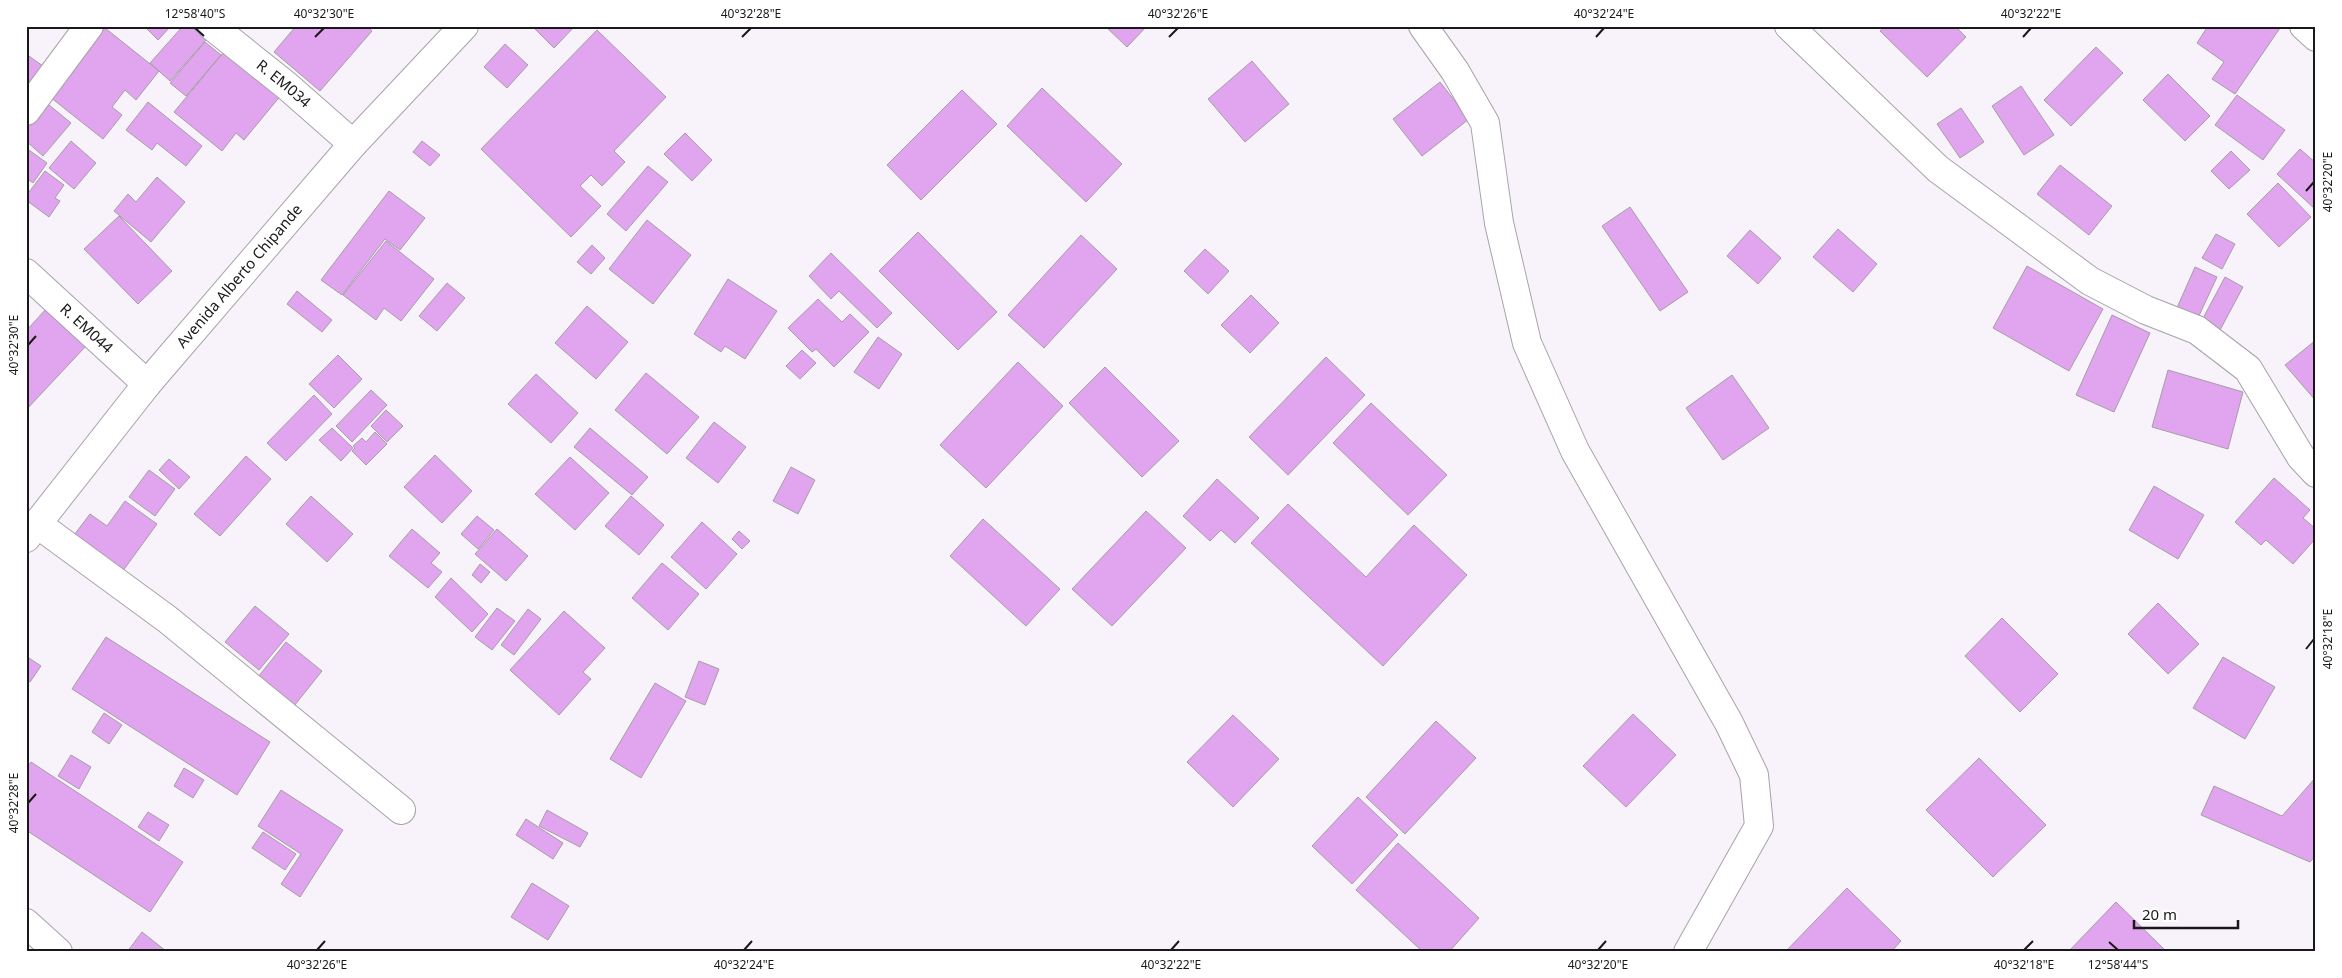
<svg xmlns="http://www.w3.org/2000/svg" width="2342" height="978" font-family="'Noto Sans',sans-serif">
	<style>
		.building { fill: #e1a4ee; stroke: #a59ea6 }
		.lines { fill: none; stroke-linecap: round; stroke-linejoin: round }
		.minor-casing { stroke: #a8a2a9; stroke-width: 30 }
		.secondary-casing { stroke: #a8a2a9; stroke-width: 30 }
		.minor { stroke: #fff; stroke-width: 28 }
		.secondary { stroke: #fff; stroke-width: 28 }
		.ticks { fill: none; stroke: #1a181a; stroke-width: 2 }
		.labels { text-anchor: middle; stroke-width: 4; stroke-linejoin: round; paint-order: stroke }
		.street-label { font-size: 15px; fill: #1a181a; stroke: #fff }
		.neatline { fill: none; stroke: #1a181a; stroke-width: 2 }
		.ticks-label { font-size: 12px; text-anchor: middle; fill: #1a181a }
	</style>
	<rect width="100%" height="100%" fill="#f8f2fa"/>
	<!-- building -->
	<path class="building" d="M144,26H171L158,40Z
		M183,26H191L206,40L170,81L150,63Z
		M296,26H367L372,31L320,91L274,52Z
		M532,26H575L554,48Z
		M1105,26H1147L1127,47Z
		M1885,26H1955L1966,37L1927,77L1880,31Z
		M2208,26H2278L2280,28L2235,94L2212,79L2224,62L2197,43Z
		M105,28L159,71L136,100L125,90L112,107L122,115L103,139L50,97Z
		M597,30L666,97L614,151L625,162L602,186L591,175L580,186L601,206L571,237L481,149Z
		M205,42L221,55L186,96L170,83Z
		M505,44L528,65L507,88L484,67Z
		M2096,47L2123,73L2071,126L2044,100Z
		M227,48L282,94L244,140L236,133L222,151L174,112Z
		M26,54L50,71L38,88L26,80Z
		M1252,61L1289,104L1245,142L1208,99Z
		M2168,74L2210,116L2185,141L2143,100Z
		M1440,82L1469,119L1422,156L1393,119Z
		M2021,86L2054,135L2024,155L1992,106Z
		M1042,88L1122,164L1086,202L1007,126Z
		M962,90L997,124L921,200L887,165Z
		M2237,95L2285,130L2263,160L2215,125Z
		M43,100L71,123L43,156L26,141V120Z
		M148,102L202,146L186,166L157,143L152,150L126,130Z
		M1961,108L1984,142L1960,158L1937,124Z
		M685,133L712,160L692,181L664,154Z
		M71,141L96,163L74,189L49,168Z
		M422,141L440,155L430,166L413,152Z
		M26,148L47,163L33,183L26,178Z
		M2300,149L2316,163V210L2277,174Z
		M2231,151L2250,170L2229,189L2211,171Z
		M2060,165L2112,206L2089,235L2037,194Z
		M648,166L668,182L626,231L607,214Z
		M45,171L64,185L55,198L60,201L49,217L26,200V196Z
		M157,177L185,202L151,242L114,211L128,194L136,202Z
		M2278,183L2311,217L2279,247L2247,214Z
		M389,191L425,218L400,250L385,239L342,295L321,280Z
		M1630,207L1688,292L1660,311L1602,226Z
		M119,216L172,271L138,304L84,249Z
		M647,220L691,255L653,304L609,269Z
		M1838,229L1877,264L1853,292L1813,257Z
		M1750,230L1781,258L1758,284L1727,256Z
		M918,232L997,312L958,350L879,271Z
		M2216,234L2235,244L2222,269L2202,258Z
		M1081,235L1117,269L1044,348L1008,315Z
		M386,241L434,279L401,321L384,308L376,320L343,295Z
		M592,245L605,258L591,274L577,262Z
		M1205,249L1229,271L1208,294L1184,271Z
		M831,253L892,313L877,328L839,291L831,299L809,276Z
		M2027,266L2103,309L2069,371L1993,328Z
		M2195,267L2217,277L2197,320L2176,310Z
		M2225,277L2243,287L2219,332L2201,322Z
		M728,279L777,311L745,359L725,346L721,352L694,334Z
		M447,283L465,298L437,331L419,316Z
		M297,291L332,320L322,332L287,304Z
		M1251,295L1279,323L1250,353L1221,325Z
		M818,299L842,322L850,314L869,332L834,367L816,349L812,352L788,328Z
		M587,306L628,342L596,379L555,343Z
		M46,309L86,346L26,410V331Z
		M2112,315L2150,333L2114,412L2076,395Z
		M878,337L902,354L879,389L854,372Z
		M2316,340V401L2285,365Z
		M802,350L816,363L800,379L786,366Z
		M338,355L362,379L334,408L309,384Z
		M1326,357L1365,395L1288,475L1249,437Z
		M1018,362L1063,406L986,488L940,445Z
		M1105,367L1179,441L1142,477L1069,403Z
		M2168,370L2243,392L2228,449L2152,427Z
		M646,373L699,417L667,454L615,410Z
		M536,374L578,413L551,443L508,404Z
		M1732,375L1769,428L1723,460L1686,408Z
		M371,390L387,405L352,442L336,426Z
		M314,395L332,414L286,461L267,443Z
		M1371,403L1447,475L1408,515L1333,443Z
		M386,410L403,426L387,442L371,426Z
		M714,422L746,447L718,483L686,458Z
		M332,428L353,448L341,461L319,440Z
		M590,428L648,477L632,495L574,447Z
		M375,432L387,444L366,465L352,451L355,448L353,446L362,438L366,442Z
		M435,455L472,491L442,523L404,487Z
		M246,456L271,479L220,536L194,514Z
		M570,457L609,493L575,530L535,494Z
		M169,459L190,477L179,489L159,470Z
		M791,467L815,480L798,514L773,501Z
		M149,470L175,489L155,516L129,497Z
		M2274,478L2310,510L2303,518L2316,529V538L2293,564L2266,540L2261,545L2235,522Z
		M1217,479L1259,518L1235,543L1221,530L1210,541L1183,516Z
		M2154,486L2204,515L2178,559L2129,530Z
		M311,496L353,534L327,562L286,524Z
		M631,496L664,525L639,555L605,526Z
		M125,501L157,524L117,579L68,543L90,514L107,526Z
		M1288,504L1366,577L1414,525L1467,575L1383,666L1251,543Z
		M1146,511L1186,548L1112,626L1072,589Z
		M477,516L494,530L478,549L461,534Z
		M983,519L1060,589L1026,626L950,556Z
		M702,522L737,554L706,589L671,557Z
		M412,529L440,553L431,563L442,572L428,588L389,556Z
		M497,529L528,556L506,581L475,554Z
		M739,531L750,541L742,549L732,539Z
		M662,563L699,594L668,630L632,598Z
		M480,564L490,572L481,583L472,575Z
		M451,578L488,614L472,632L435,597Z
		M2158,603L2199,644L2168,674L2128,634Z
		M255,606L289,634L259,670L225,642Z
		M497,608L515,621L492,650L475,637Z
		M528,609L541,619L514,655L501,645Z
		M564,611L605,648L583,672L591,679L559,715L510,670Z
		M2002,618L2058,674L2020,712L1965,656Z
		M106,637L270,742L237,795L72,689Z
		M286,642L322,671L294,706L258,677Z
		M26,656L41,666L30,682L26,680Z
		M2223,657L2275,687L2245,739L2193,708Z
		M699,661L719,669L705,705L685,697Z
		M655,683L686,701L641,778L610,759Z
		M104,713L122,725L109,744L92,732Z
		M1633,714L1676,755L1626,807L1583,766Z
		M1233,715L1279,759L1233,807L1187,762Z
		M1436,721L1476,758L1405,834L1366,797Z
		M71,755L91,767L79,789L58,776Z
		M1979,758L2046,825L1993,877L1926,810Z
		M31,762L183,862L150,912L26,830V769Z
		M184,768L204,780L193,798L174,786Z
		M2316,777V855L2310,862L2201,815L2214,786L2282,816Z
		M281,790L343,830L300,897L281,884L301,854L258,826Z
		M1358,797L1398,835L1352,884L1312,846Z
		M547,810L588,833L580,847L539,826Z
		M148,812L169,825L159,841L138,827Z
		M526,819L563,843L553,859L516,835Z
		M263,832L296,854L285,870L252,848Z
		M1398,843L1479,918L1449,952H1423L1356,890Z
		M532,883L569,906L548,940L511,917Z
		M1847,888L1901,941L1891,952H1785Z
		M2116,902L2167,952H2068Z
		M142,932L166,951V952H127Z"/>
	<g class="lines">
		<defs>
			<g id="minor">
				<path id="s1" d="M212,26L287,86L353,144"/>
				<path d="M1423,26L1455,71L1485,123L1499,223L1527,343L1575,451L1729,723L1754,775L1759,826L1688,952"/>
				<path d="M1789,26L1938,169L2090,281L2146,310L2197,330L2248,369L2301,457L2316,473"/>
				<path d="M2304,26L2316,37"/>
				<path d="M26,111L89,26"/>
				<path id="s2" d="M26,273L147,384"/>
				<path d="M36,523L167,619L401,810"/>
				<path d="M26,923L58,952"/>
			</g>
			<g id="secondary">
				<path id="s3" d="M26,538L147,384L353,144L464,26"/>
			</g>
		</defs>
		<!-- minor casing -->
		<use href="#minor" class="minor-casing"/>
		<!-- secondary casing -->
		<use href="#secondary" class="secondary-casing"/>
		<!-- minor -->
		<use href="#minor" class="minor"/>
		<!-- secondary -->
		<use href="#secondary" class="secondary"/>
	</g>
	<!-- ticks -->
	<path class="ticks" d="M195,28L204,36M315,37L324,28M742,37L751,28M1169,37L1178,28M1596,37L1604,28M2023,37L2031,28M2306,191L2314,182M28,345L36,336M2306,649L2314,639M28,803L36,794M2109,942L2118,950M317,950L325,941M744,950L752,941M1171,950L1179,941M1598,950L1606,941M2024,950L2033,941"/>
	<g class="labels">
		<!-- street labels -->
		<g class="street-label">
			<text dy="5" stroke="none"><textPath href="#s1" startOffset="92">R. EM034</textPath></text>
			<text dy="5" stroke="none"><textPath href="#s3" startOffset="338">Avenida Alberto Chipande</textPath></text>
			<text dy="5" stroke="none"><textPath href="#s2" startOffset="82">R. EM044</textPath></text>
		</g>
	</g>
	<!-- border -->
	<rect width="2342" height="978" fill="none" stroke="#ffffff" stroke-width="55"/>
	<!-- scale -->
	<path d="M2134 920v8h104v-8" fill="none" stroke="#1a181a" stroke-width="2.5"/>
	<text x="2142" y="920" font-size="15" fill="#1a181a" stroke="#ffffff" stroke-width="4" paint-order="stroke">20 m</text>
	<rect x="28" y="28" width="2286" height="922" class="neatline"/>
	<g class="ticks-label">
		<text x="195" y="18">12°58'40"S</text>
		<text x="324" y="18">40°32'30"E</text>
		<text x="751" y="18">40°32'28"E</text>
		<text x="1178" y="18">40°32'26"E</text>
		<text x="1604" y="18">40°32'24"E</text>
		<text x="2031" y="18">40°32'22"E</text>
		<text transform="translate(2328 182) rotate(-90)" y="4">40°32'20"E</text>
		<text transform="translate(14 345) rotate(-90)" y="4">40°32'30"E</text>
		<text transform="translate(2328 639) rotate(-90)" y="4">40°32'18"E</text>
		<text transform="translate(14 803) rotate(-90)" y="4">40°32'28"E</text>
		<text x="317" y="969">40°32'26"E</text>
		<text x="744" y="969">40°32'24"E</text>
		<text x="1171" y="969">40°32'22"E</text>
		<text x="1598" y="969">40°32'20"E</text>
		<text x="2024" y="969">40°32'18"E</text>
		<text x="2118" y="969">12°58'44"S</text>
	</g>
</svg>
